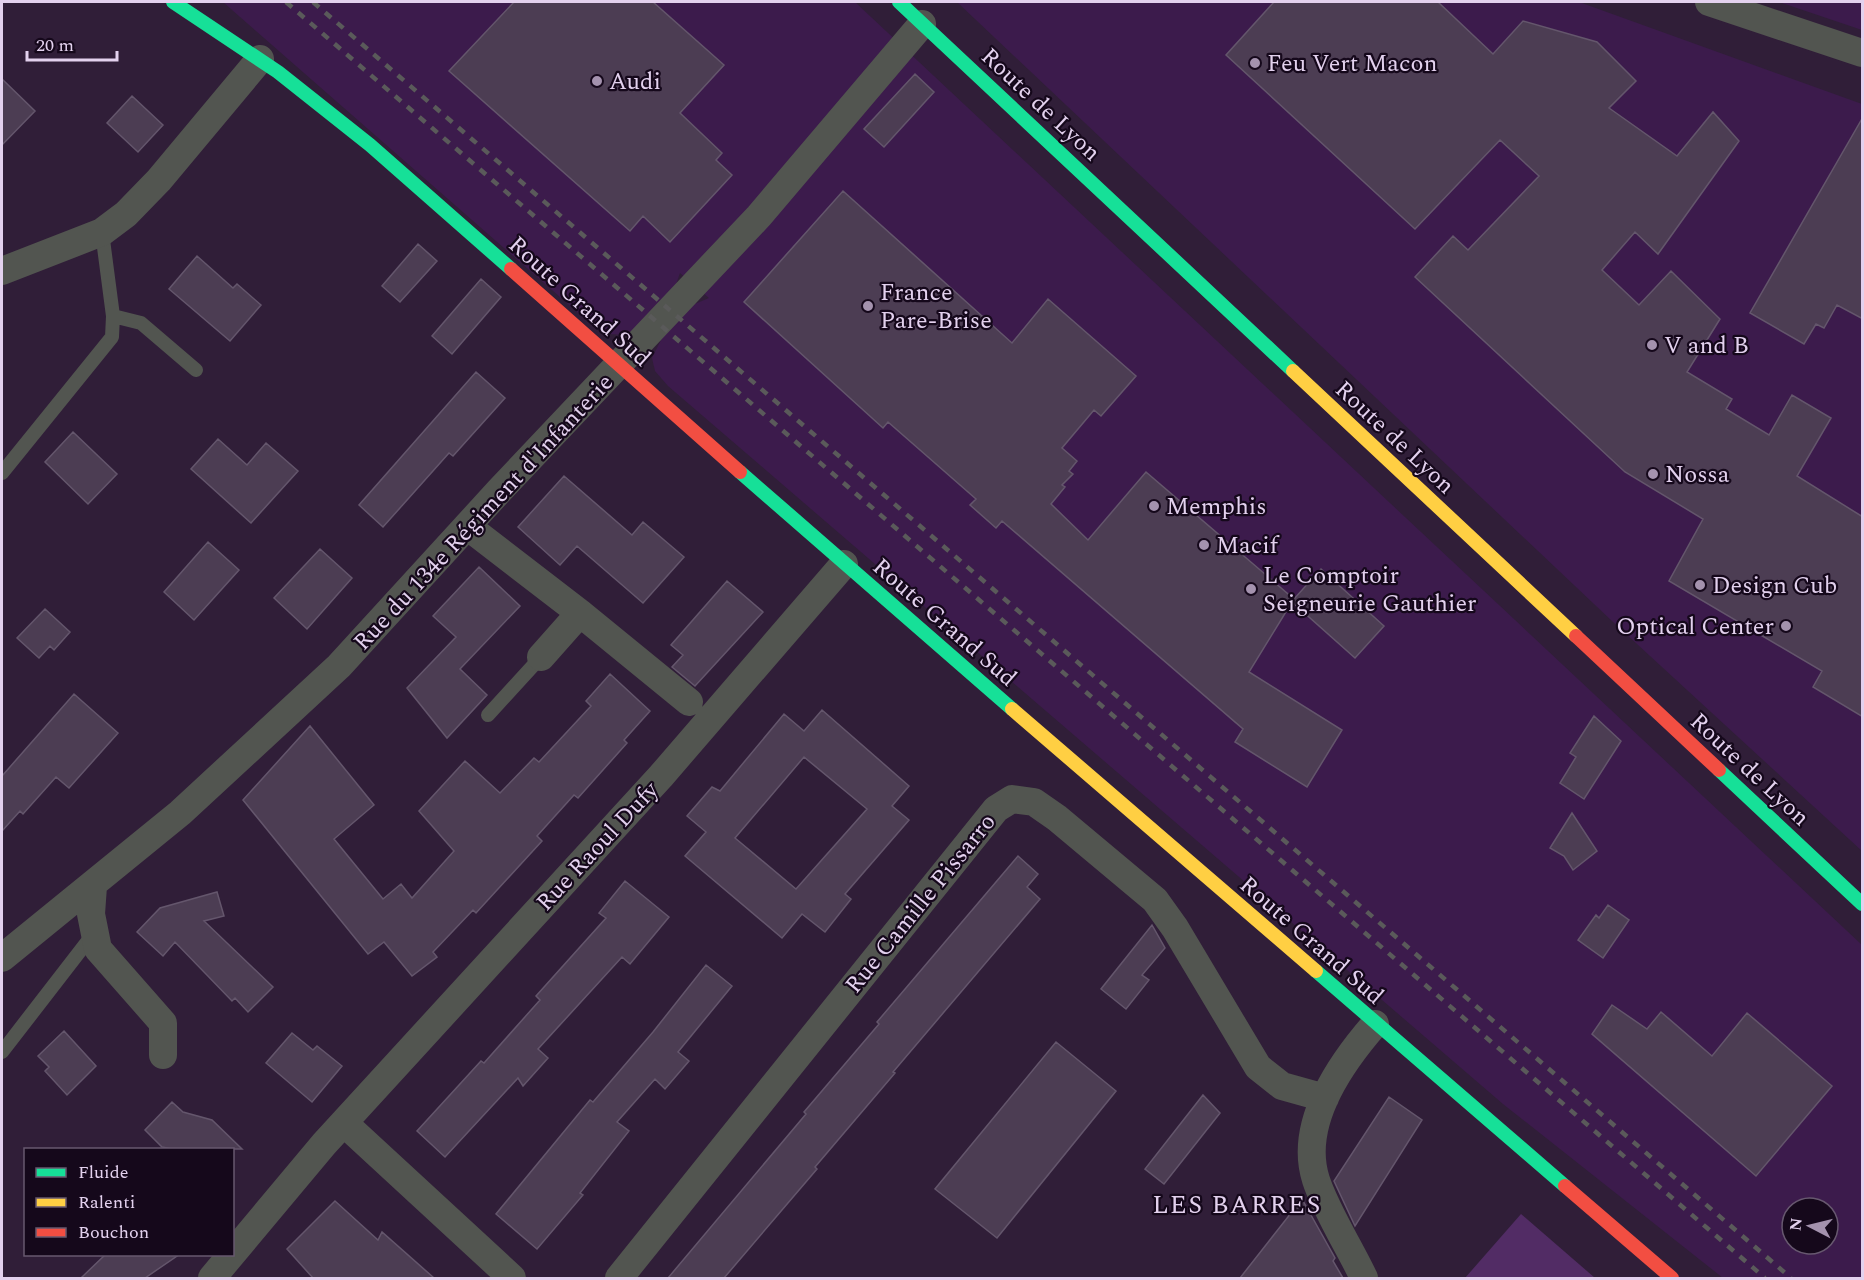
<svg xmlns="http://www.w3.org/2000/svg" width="1864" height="1280" font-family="Spectral,serif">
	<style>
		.built { fill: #3c1b4c; fill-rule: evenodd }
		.green { fill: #522c65 }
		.building { fill: #4c3d53; stroke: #64566c; stroke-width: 1.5; fill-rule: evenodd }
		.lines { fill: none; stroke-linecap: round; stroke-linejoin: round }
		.lane { stroke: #525550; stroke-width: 14 }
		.street { stroke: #525550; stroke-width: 28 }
		.fast { stroke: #16e098; stroke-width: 14 }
		.slow { stroke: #ffcf43; stroke-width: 14 }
		.jam { stroke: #f24e42; stroke-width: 14 }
		.rail { stroke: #5a5a5a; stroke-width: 4.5; stroke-dasharray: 8 8; stroke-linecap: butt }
		.poi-dot { fill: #a492ae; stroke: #15081b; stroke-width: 2 }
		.labels { text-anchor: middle; stroke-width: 4.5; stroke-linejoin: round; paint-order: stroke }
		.poi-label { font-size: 24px; fill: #e3d1ee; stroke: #15081b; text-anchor: start }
		.street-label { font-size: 24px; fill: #e3d1ee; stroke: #15081b }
		.neighbourhood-label { font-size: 26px; letter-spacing: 1.5px; fill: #e3d1ee; stroke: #15081b }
	</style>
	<rect width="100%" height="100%" fill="#301e38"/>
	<!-- built -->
	<path class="built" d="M223,2H855L1862,945V1278H1723L1503,1104L668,386L655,371L652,358L663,336L647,323L624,335L609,334L592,325ZM680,273L709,298L690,306L673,293ZM1792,1208H1828V1244H1792Z
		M957,2H1579L1862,104V851L1612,621Z
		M1779,2H1862V30Z"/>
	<!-- green -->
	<path class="green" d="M1521,1214L1595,1278H1465Z"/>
	<!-- building -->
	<path class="building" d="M514,2H653L724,65L680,113L722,153L716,160L732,175L670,242L643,216L630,231L449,71Z
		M1274,2H1438L1493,54L1523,21L1597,42L1636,81L1609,108L1677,156L1713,112L1739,141L1658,254L1635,232L1602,270L1639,305L1671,271L1720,319L1687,372L1732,399L1726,409L1769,435L1792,395L1831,418L1797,476L1863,517V717L1813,687L1822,671L1669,581L1703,519L1625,472L1415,277L1453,236L1468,250L1539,176L1500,140L1415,229L1226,55Z
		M915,74L934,92L884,147L864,129Z
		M2,79L35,111L2,145Z
		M132,96L163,125L138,152L107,123Z
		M1863,117V319L1837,305L1824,328L1816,324L1804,344L1750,313Z
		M843,191L1012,343L1048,299L1136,376L1101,416L1094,410L1062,448L1077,461L1069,471L1073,474L1062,485L1065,487L1051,504L1088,540L1146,472L1294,599L1321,569L1384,626L1355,658L1292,602L1249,672L1342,730L1307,787L1235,742L1243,729L1002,521L996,528L970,505L976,499L888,422L883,428L744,302Z
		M418,244L437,261L400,302L382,286Z
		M197,256L233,288L237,284L261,305L230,341L169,289Z
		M481,279L501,297L452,354L432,336Z
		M476,372L505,398L453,456L449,453L383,527L359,505Z
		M73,432L117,474L88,504L45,462Z
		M218,439L247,465L266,443L298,471L251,523L191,469Z
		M564,476L632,535L643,522L684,557L643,603L577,546L560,565L518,527Z
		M208,542L239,570L194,620L164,592Z
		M320,549L352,578L307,629L274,598Z
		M479,567L520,606L460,669L487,695L447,738L407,688L456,637L433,616Z
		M727,581L763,612L695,686L672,667L683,655L671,645Z
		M45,609L70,632L54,650L50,646L39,658L17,638Z
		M610,674L650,711L624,740L627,743L578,798L574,795L537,836L542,841L476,913L473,910L433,952L437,957L412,976L384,942L368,954L243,800L310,726L374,805L334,839L383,899L401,884L412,898L454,851L419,811L465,761L500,793L534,758L539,762L591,706L586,701Z
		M74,694L118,733L69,788L56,777L23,814L20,811L2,831V776Z
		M822,710L909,786L892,806L909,820L845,894L851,899L825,932L802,914L782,938L685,856L706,832L687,816L712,787L720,791L784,714L804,731ZM804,757L867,809L796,889L735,838Z
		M1594,716L1621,741L1584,799L1560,783L1576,757L1570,753Z
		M1572,813L1597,851L1573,870L1564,856L1550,848Z
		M1018,856L1038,874L1027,887L1040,899L893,1072L895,1073L815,1167L817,1169L724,1278H668L806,1114L804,1112L879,1024L877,1022Z
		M625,881L669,917L630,964L622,957L538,1049L548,1058L523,1086L518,1078L445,1157L417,1131L481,1061L484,1063L540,1000L536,996L606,918L599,913Z
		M217,892L224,916L204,921L273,987L248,1012L235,998L232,1001L175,942L163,956L137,932L160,908Z
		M1608,905L1629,920L1603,958L1578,940L1596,915L1599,918Z
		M1152,925L1165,948L1142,975L1149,980L1126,1009L1101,989Z
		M706,965L732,986L678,1052L689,1061L665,1089L655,1079L617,1122L629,1131L580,1193L583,1195L537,1249L496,1214L590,1100L593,1102L653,1032Z
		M1612,1005L1647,1029L1661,1012L1712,1056L1747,1013L1832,1086L1756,1176L1592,1034Z
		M64,1031L96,1066L67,1095L45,1071L49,1067L38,1056Z
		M292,1033L313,1050L317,1046L342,1066L312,1102L266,1063Z
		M1056,1042L1116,1091L997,1238L935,1189Z
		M1203,1095L1220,1113L1164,1184L1145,1169Z
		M1389,1097L1422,1120L1355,1226L1334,1181Z
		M172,1102L183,1112L212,1120L242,1149H172L162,1147L145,1130Z
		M1302,1199L1335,1258L1333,1261L1343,1278H1240Z
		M335,1201L378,1240L382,1232L434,1278H313L287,1249Z
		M106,1254H180L145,1278H81Z"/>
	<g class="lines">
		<!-- lane -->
		<path class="lane" d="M113,316L141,323L196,370
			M2,473L112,337L113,316L102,232
			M488,715L541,657
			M2,1052L94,933"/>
		<!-- street -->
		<path class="street" d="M1709,2L1862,53
			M2,271L102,232L126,214L159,180L260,59
			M467,526L580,613L689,702
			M541,657L580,613
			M93,886L91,914L98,949L163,1023V1055
			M2,958L180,813L339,666L499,491L759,216L922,24
			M344,1123L512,1278
			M232,1254L324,1144L661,776L844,564
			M212,1278L232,1254
			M619,1278L996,809L1012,799L1034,802L1057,818L1155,900L1175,928L1258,1067L1282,1086L1325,1098
			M1364,1278C1350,1248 1326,1211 1316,1180C1298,1124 1340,1064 1375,1024"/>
		<!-- fast -->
		<path class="fast" d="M173,2L278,72L370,145L511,269
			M899,2L1293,371
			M740,472L1012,709
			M1719,770L1862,904
			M1316,971L1565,1186"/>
		<!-- slow -->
		<path class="slow" d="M1293,371L1576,636
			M1012,709L1316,971"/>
		<!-- jam -->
		<path class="jam" d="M511,269L740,472
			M1576,636L1719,770
			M1565,1186L1672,1278"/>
		<!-- rail -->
		<path class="rail" d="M286,2L1765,1278
			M313,2L1791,1278"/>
	</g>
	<!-- markers -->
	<g class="poi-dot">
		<circle cx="1255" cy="63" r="6"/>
		<circle cx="597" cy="81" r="6"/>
		<circle cx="868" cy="306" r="6"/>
		<circle cx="1652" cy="345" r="6"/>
		<circle cx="1653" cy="474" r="6"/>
		<circle cx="1154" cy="506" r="6"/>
		<circle cx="1204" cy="545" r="6"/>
		<circle cx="1700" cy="585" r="6"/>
		<circle cx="1251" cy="589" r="6"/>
		<circle cx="1786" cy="626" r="6"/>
	</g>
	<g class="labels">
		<!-- poi labels -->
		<g class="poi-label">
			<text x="1267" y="71">Feu Vert Macon</text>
			<text x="609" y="89">Audi</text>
			<text x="880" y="300">France<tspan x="880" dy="28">Pare-Brise</tspan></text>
			<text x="1664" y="353">V and B</text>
			<text x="1665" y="482">Nossa</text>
			<text x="1166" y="514">Memphis</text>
			<text x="1216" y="553">Macif</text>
			<text x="1263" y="583">Le Comptoir<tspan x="1263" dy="28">Seigneurie Gauthier</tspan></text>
			<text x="1712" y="593">Design Cub</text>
			<text x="1774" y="634" text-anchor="end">Optical Center</text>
		</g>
		<!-- street labels -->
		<g class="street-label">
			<text transform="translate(1041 104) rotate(43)" y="8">Route de Lyon</text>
			<text transform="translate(580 301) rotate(42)" y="8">Route Grand Sud</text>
			<text transform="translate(1395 437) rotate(43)" y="8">Route de Lyon</text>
			<text transform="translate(483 512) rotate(-47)" y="8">Rue du 134e Régiment d'Infanterie</text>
			<text transform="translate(945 622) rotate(41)" y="8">Route Grand Sud</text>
			<text transform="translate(1750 769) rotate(43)" y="8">Route de Lyon</text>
			<text transform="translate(597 846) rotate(-47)" y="8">Rue Raoul Dufy</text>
			<text transform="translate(920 903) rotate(-51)" y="8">Rue Camille Pissarro</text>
			<text transform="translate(1312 940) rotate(41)" y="8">Route Grand Sud</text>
		</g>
		<!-- neighbourhood labels -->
		<g class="neighbourhood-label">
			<text x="1237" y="1213">LES BARRES</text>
		</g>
	</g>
	<!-- border -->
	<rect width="1864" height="1280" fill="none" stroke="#e3d1ee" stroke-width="6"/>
	<!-- legend -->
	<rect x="24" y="1148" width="210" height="108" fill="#15081b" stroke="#67586f" stroke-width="1.5"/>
	<rect x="36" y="1168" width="30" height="9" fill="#16e098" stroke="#67586f" stroke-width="1.5"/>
	<text x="78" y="1178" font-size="18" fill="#e3d1ee">Fluide</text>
	<rect x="36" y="1198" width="30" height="9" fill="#ffcf43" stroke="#67586f" stroke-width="1.5"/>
	<text x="78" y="1208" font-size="18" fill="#e3d1ee">Ralenti</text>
	<rect x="36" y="1228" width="30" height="9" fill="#f24e42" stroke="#67586f" stroke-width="1.5"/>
	<text x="78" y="1238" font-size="18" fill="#e3d1ee">Bouchon</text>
	<!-- north arrow -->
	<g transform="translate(1810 1226) rotate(277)"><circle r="28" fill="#15081b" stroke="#67586f" stroke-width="1.5"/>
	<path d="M0-4.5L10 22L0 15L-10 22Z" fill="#a492ae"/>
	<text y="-9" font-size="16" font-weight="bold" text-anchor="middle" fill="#e3d1ee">N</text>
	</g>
	<!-- scale -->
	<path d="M27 51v9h90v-9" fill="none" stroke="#e3d1ee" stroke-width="3"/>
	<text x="36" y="51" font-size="18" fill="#e3d1ee" stroke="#15081b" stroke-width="4.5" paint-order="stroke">20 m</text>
</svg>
